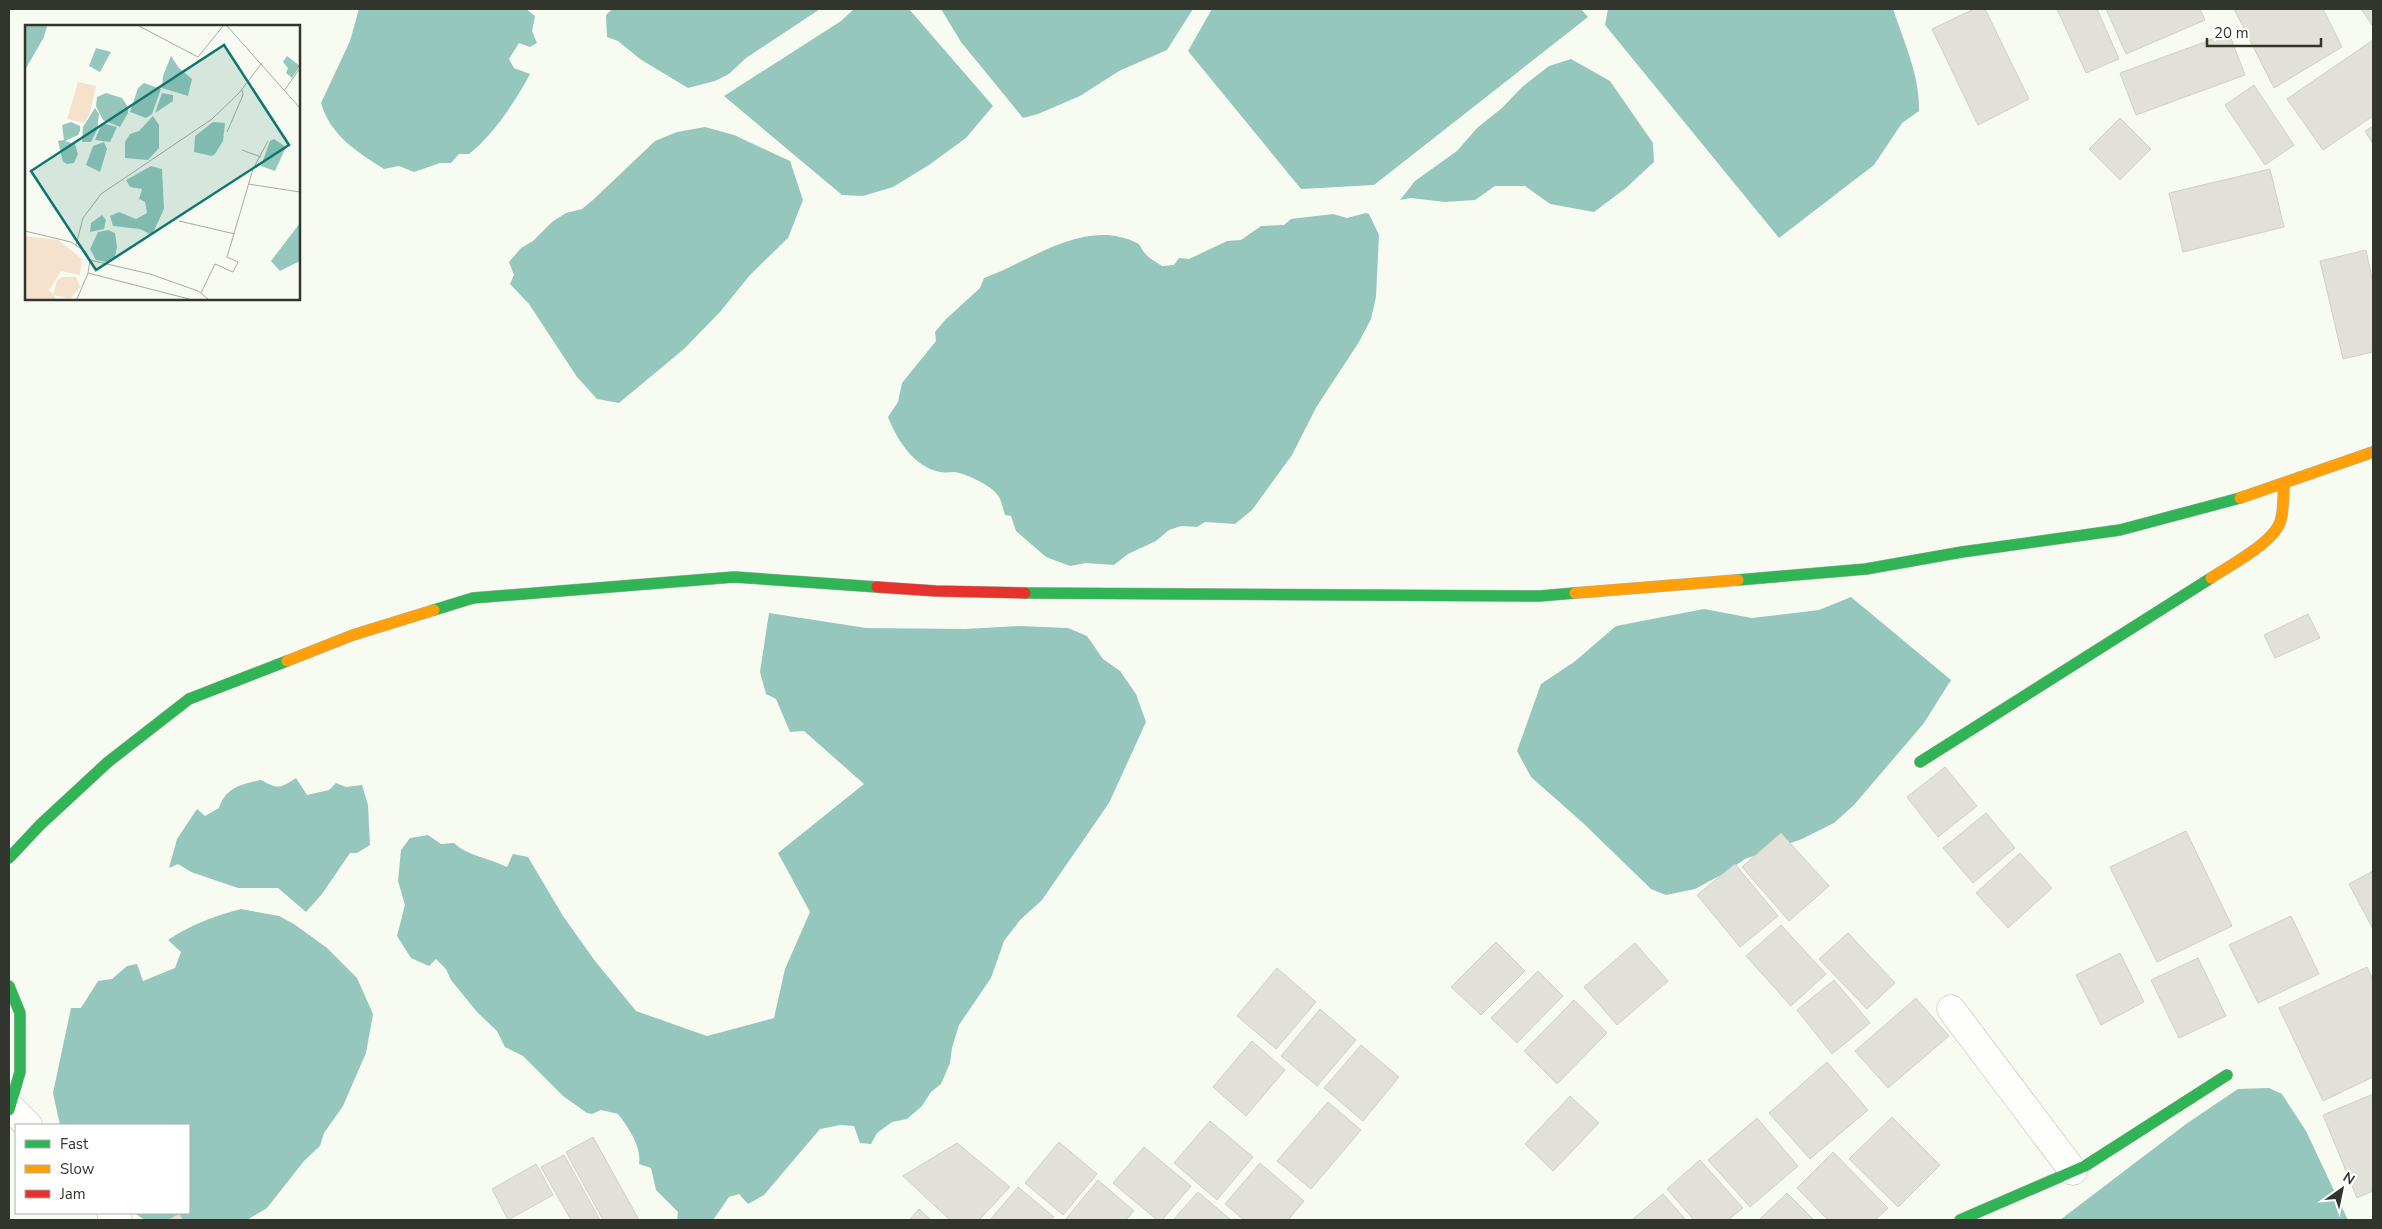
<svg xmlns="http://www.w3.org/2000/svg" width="2382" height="1229" font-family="'Nunito Sans',sans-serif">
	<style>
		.water { fill: #96c7bd }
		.building { fill: #e2e1d9; stroke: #d0d0c8 }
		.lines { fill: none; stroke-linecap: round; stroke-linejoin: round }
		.street-casing { stroke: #b4b7b0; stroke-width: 29 }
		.fast-casing { stroke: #b4b7b0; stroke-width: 12 }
		.slow-casing { stroke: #b4b7b0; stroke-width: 12 }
		.jam-casing { stroke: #b4b7b0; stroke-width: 12 }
		.street { stroke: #fefefd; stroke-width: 28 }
		.fast { stroke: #30b455; stroke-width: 11 }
		.slow { stroke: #ff9f0a; stroke-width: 11 }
		.jam { stroke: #e5322d; stroke-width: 11 }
		.inset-road { fill: none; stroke: #a9aba3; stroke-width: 1 }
		.view { fill: #0f766e; fill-opacity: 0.15; stroke: #0f766e; stroke-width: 2.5 }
		.inset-edge { fill: none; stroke: #32342e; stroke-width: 2.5 }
	</style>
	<rect width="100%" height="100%" fill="#f8fbf1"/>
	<!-- water -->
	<path class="water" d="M359,9H526L535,16L532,31L537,43L530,47L519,43L509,59L514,68L530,74C515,102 494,134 469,154H459L451,163H440L414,172L399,166L384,169C357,152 330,135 321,103L350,41Z
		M612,9H820L746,58L729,74L715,81L688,88L640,59L618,41L607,37L606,15Z
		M854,9H909L993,106L966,138L929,165L893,187L863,196L842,195L724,96L841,21Z
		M941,9H1193L1167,50L1119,71L1080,96L1038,114L1023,118L961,42Z
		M1212,9H1581L1588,17L1374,185L1301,189L1188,51Z
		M1608,9H1893C1904,42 1920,76 1919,111L1902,123L1874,165L1779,238L1605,25Z
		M1571,59L1610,81L1653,143L1654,162L1626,188L1594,212L1550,204L1525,186H1495L1475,200L1445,202L1411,198L1400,200L1415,181L1457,151L1477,128L1502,108L1522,87L1549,66Z
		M705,127L734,135L790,161L803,200L788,238L750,275L720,312L684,349L619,403L597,399L577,377L529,304L510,284L514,275L509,262L521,248L533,241L552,222L566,213L582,209L594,199L655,141L677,132Z
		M1366,213L1369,214L1379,235L1376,297L1371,319L1359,342L1317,406L1292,455L1252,510L1235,524L1205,522L1197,527L1181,526L1169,530L1156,541L1128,554L1114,565L1086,563L1070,566L1046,557L1016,531L1011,516L1005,515C1003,509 1002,502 999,497C993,486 967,474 955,472C950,472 945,473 940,472C914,467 897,440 888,417L898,402L902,383L936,341L935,332L945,320L980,288L984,278C1031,261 1085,217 1137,243C1141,245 1141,249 1144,252C1148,258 1156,262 1162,266L1174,265L1179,258L1189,259L1227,241L1241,240L1261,226L1284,225L1291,219L1333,214L1347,218Z
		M1851,597L1951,680L1924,723L1854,805L1834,823L1802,839L1745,859L1721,875L1695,889L1666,895L1651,889L1583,823L1531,777L1517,751L1541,684L1574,662L1616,626L1704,609L1752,618L1819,610Z
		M769,613L866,628L965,629L1019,626L1068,628L1087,636L1103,659L1120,671L1136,694L1146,722L1109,803L1042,900L1020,920L1004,941L991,978L959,1025L952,1048L950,1063L941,1084L931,1092L922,1106L907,1119L892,1122L877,1133L871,1144L860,1143L854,1126L840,1125L820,1129L764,1195L748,1204L739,1194L729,1197L713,1220H677L678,1212L656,1190L651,1168L639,1164C642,1147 628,1127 618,1114L601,1110L592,1114L587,1113L563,1096L523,1056L505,1047L497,1031L477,1012L451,980L446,969L436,959L429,966L411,958L397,936L405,905L398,881L401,850L410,838L428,835L441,844L454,843C468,856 489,858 507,867L513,854L528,857L563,916L595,961L636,1011L707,1036L774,1018L785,969L810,912L778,853L864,784L804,731L790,732L776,699L766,694L760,672Z
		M296,778L307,795L329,790L336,783L346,787L362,785L368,805L370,845L357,853H350L322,894L306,912L278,888H238L191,872L178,864L169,868L177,839L197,809L205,816L219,808C225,788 242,784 261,780C279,790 280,788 296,778Z
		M241,909L279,916L294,924L327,948L357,978L373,1014L366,1053L343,1106L324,1133L320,1146L304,1161L267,1208L247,1220H145L134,1213H189V1125H60L53,1093L71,1008H81L98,981L112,979L127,966L137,964L143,981L175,968L181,952L168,940C192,924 214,916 241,909Z
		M2269,1088L2282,1094L2306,1131L2348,1220H2060L2186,1124L2238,1089Z"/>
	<!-- building -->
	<path class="building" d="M1974,9H1985L2029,99L1978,125L1932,29Z
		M2057,9H2097L2119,59L2086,73Z
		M2106,9H2200L2205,20L2126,54Z
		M2234,9H2323L2342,47L2274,88Z
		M2361,9H2373V24L2372,25Z
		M2229,33L2245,75L2136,115L2120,73Z
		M2373,40V116L2323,150L2287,99Z
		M2254,85L2294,145L2265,165L2225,105Z
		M2120,118L2151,149L2120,180L2089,149Z
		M2373,126V144L2365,131Z
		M2270,169L2284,227L2183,252L2169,193Z
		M2366,250L2373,283V352L2343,359L2320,261Z
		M2308,614L2320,638L2275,658L2264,635Z
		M1945,767L1977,806L1938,837L1907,797Z
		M1986,813L2015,848L1973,883L1943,848Z
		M2186,831L2232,926L2157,962L2110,867Z
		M1781,833L1829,886L1789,921L1742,867Z
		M2020,853L2052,888L2008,928L1976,893Z
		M1735,864L1778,916L1740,947L1697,895Z
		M2373,871V929L2349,884Z
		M2291,916L2319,974L2258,1003L2229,945Z
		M1781,925L1826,974L1791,1006L1746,956Z
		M1848,933L1895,983L1867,1009L1819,959Z
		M1496,942L1525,971L1481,1015L1451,987Z
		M1635,943L1668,981L1617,1025L1584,987Z
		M2120,953L2144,1002L2101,1025L2076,975Z
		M2198,958L2226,1016L2179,1038L2151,980Z
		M2367,967L2373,980V1077L2323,1101L2279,1008Z
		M1277,968L1316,1002L1276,1049L1237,1016Z
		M1538,971L1563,996L1517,1043L1491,1018Z
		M1834,980L1870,1023L1832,1054L1797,1010Z
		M1916,998L1949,1036L1888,1088L1855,1051Z
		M1574,1000L1607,1033L1557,1084L1524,1051Z
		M1320,1009L1356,1040L1317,1086L1281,1056Z
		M1252,1041L1285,1070L1246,1116L1213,1087Z
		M1361,1045L1399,1077L1363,1121L1324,1088Z
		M1827,1062L1868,1110L1810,1159L1769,1113Z
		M2373,1094V1191L2357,1198L2323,1115Z
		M1570,1096L1599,1123L1553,1171L1525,1144Z
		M1328,1102L1361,1130L1311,1189L1277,1161Z
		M1892,1117L1940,1165L1898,1207L1849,1159Z
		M1757,1118L1798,1166L1750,1207L1708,1160Z
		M1210,1121L1253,1157L1217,1200L1174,1163Z
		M593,1137L639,1220H603L566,1152Z
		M1059,1142L1097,1174L1063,1215L1025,1183Z
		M957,1143L1010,1187L979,1220H950L903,1176Z
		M1144,1147L1191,1186L1162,1220H1157L1113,1183Z
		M1833,1152L1888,1208L1875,1220H1828L1797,1188Z
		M564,1155L600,1220H571L541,1167Z
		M1700,1160L1743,1208L1728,1220H1694L1667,1189Z
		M1260,1163L1304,1201L1288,1220H1244L1225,1204Z
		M536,1164L553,1195L508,1220L492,1189Z
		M1098,1180L1134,1211L1126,1220H1068L1066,1219Z
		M1018,1187L1054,1217L1051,1220H990Z
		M1198,1192L1231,1220H1173Z
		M1787,1193L1814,1220H1759Z
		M1663,1194L1686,1220H1632Z
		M919,1209L931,1220H909Z
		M179,1214L183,1220H168Z"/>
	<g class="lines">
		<defs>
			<path id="street" d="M1951,1009L2073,1171
				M11,1108L28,1125
				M111,1213L118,1220"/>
			<path id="fast" d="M1738,580L1866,569L1962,552L2120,530L2240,498
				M1025,593L1540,596L1575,593
				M434,610L473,598L734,577L877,587
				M1920,762L2211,578
				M9,858L40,825L108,762L189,699L287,661
				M9,986L20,1013V1072L9,1110
				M1960,1220L2085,1166L2227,1075"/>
			<path id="slow" d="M2240,498L2373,452
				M2211,578C2230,565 2276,542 2281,519C2284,508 2283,495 2284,484
				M1575,593L1738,580
				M287,661L353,635L434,610"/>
			<path id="jam" d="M877,587L936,591L1025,593"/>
		</defs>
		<!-- street casing -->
		<use href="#street" class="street-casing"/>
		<!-- fast casing -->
		<use href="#fast" class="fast-casing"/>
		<!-- slow casing -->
		<use href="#slow" class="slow-casing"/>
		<!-- jam casing -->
		<use href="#jam" class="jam-casing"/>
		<!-- street -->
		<use href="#street" class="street"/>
		<!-- fast -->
		<use href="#fast" class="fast"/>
		<!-- slow -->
		<use href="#slow" class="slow"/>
		<!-- jam -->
		<use href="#jam" class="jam"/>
	</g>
	<!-- overview -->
	<g transform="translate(25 25)">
		<rect width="275" height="275" fill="#f8fbf1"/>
		<path d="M53,57L71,61L65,88L59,98L42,94ZM0,211L33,215L57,234L55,250L36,246L24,265L28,270L32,256L37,252H51L55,262L45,274L29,270L31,274H0Z" fill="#f6e2cc"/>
		<path d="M0,1H22L19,12L0,45ZM71,23L86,27L75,47L64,41ZM146,31L154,43L167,54L163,71L137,63L138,51ZM262,31L275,41L267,53L261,48L263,43L258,37ZM119,58L136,64L127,89L121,93L105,87L113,63ZM81,68L97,73L103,82V88L95,102L78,95L71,81L72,72ZM137,68L148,70V76L130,88ZM70,83L74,89L72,105L66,117H57L58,102ZM128,91L134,100V123L123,135L100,133V117L105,109L114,106ZM46,97L55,101V106L53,110L40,116L50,119L53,129L49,138L42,139L38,137L33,116L39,115L37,100ZM188,97L200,98L198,116L190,129L187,131L169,127L170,111ZM77,98L92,102L85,117L70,115ZM249,114L261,122L250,146L236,141L245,116ZM79,117L82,124L75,147L61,140L68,121ZM126,141L137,144L139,184L127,210L115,204L88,201L85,191L94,187L111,194L122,188L120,177L114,174L117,164L105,162L101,155ZM77,190L81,195L79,204L65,207L66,198ZM275,198V236L255,246L246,236ZM83,205L90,208L92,222L90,232L81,237L71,235L65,224L73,207Z" fill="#96c7bd"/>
		<path class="inset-road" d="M114,1L173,32L198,1M202,1L275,83M259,66L275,43M202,107L218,70L217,65M217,125L236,132M223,159L275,167M154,196L210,209M0,206L46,217L61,227L65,235L63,248L164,274M51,220L58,193L76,169L187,94L214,68L237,38M65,235L125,249L173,266L183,274M176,268L190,239L208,247L213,237L202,232L228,144L243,116M52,274L63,248"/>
		<path class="view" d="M199,20L264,120L71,245L6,146Z"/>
		<rect width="275" height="275" class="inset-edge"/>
	</g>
	<!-- border -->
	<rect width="2382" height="1229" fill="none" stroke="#32342e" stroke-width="20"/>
	<!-- legend -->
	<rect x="15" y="1124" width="175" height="90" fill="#ffffff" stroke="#adaeab"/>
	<rect x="25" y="1140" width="25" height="8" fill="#30b455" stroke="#adaeab"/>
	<text x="60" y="1149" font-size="15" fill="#32342e">Fast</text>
	<rect x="25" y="1165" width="25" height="8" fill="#ff9f0a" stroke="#adaeab"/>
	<text x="60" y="1174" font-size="15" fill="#32342e">Slow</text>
	<rect x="25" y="1190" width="25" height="8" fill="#e5322d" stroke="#adaeab"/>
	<text x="60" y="1199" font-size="15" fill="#32342e">Jam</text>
	<!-- north arrow -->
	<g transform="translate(2342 1189) rotate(33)" stroke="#ffffff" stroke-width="4" paint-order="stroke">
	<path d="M0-4L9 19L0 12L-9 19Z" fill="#32342e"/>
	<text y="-8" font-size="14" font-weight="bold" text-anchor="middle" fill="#32342e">N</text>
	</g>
	<!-- scale -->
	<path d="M2207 38v8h114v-8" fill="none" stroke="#32342e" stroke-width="2.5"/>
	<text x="2214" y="38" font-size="15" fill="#32342e" stroke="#ffffff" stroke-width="4" paint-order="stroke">20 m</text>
</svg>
